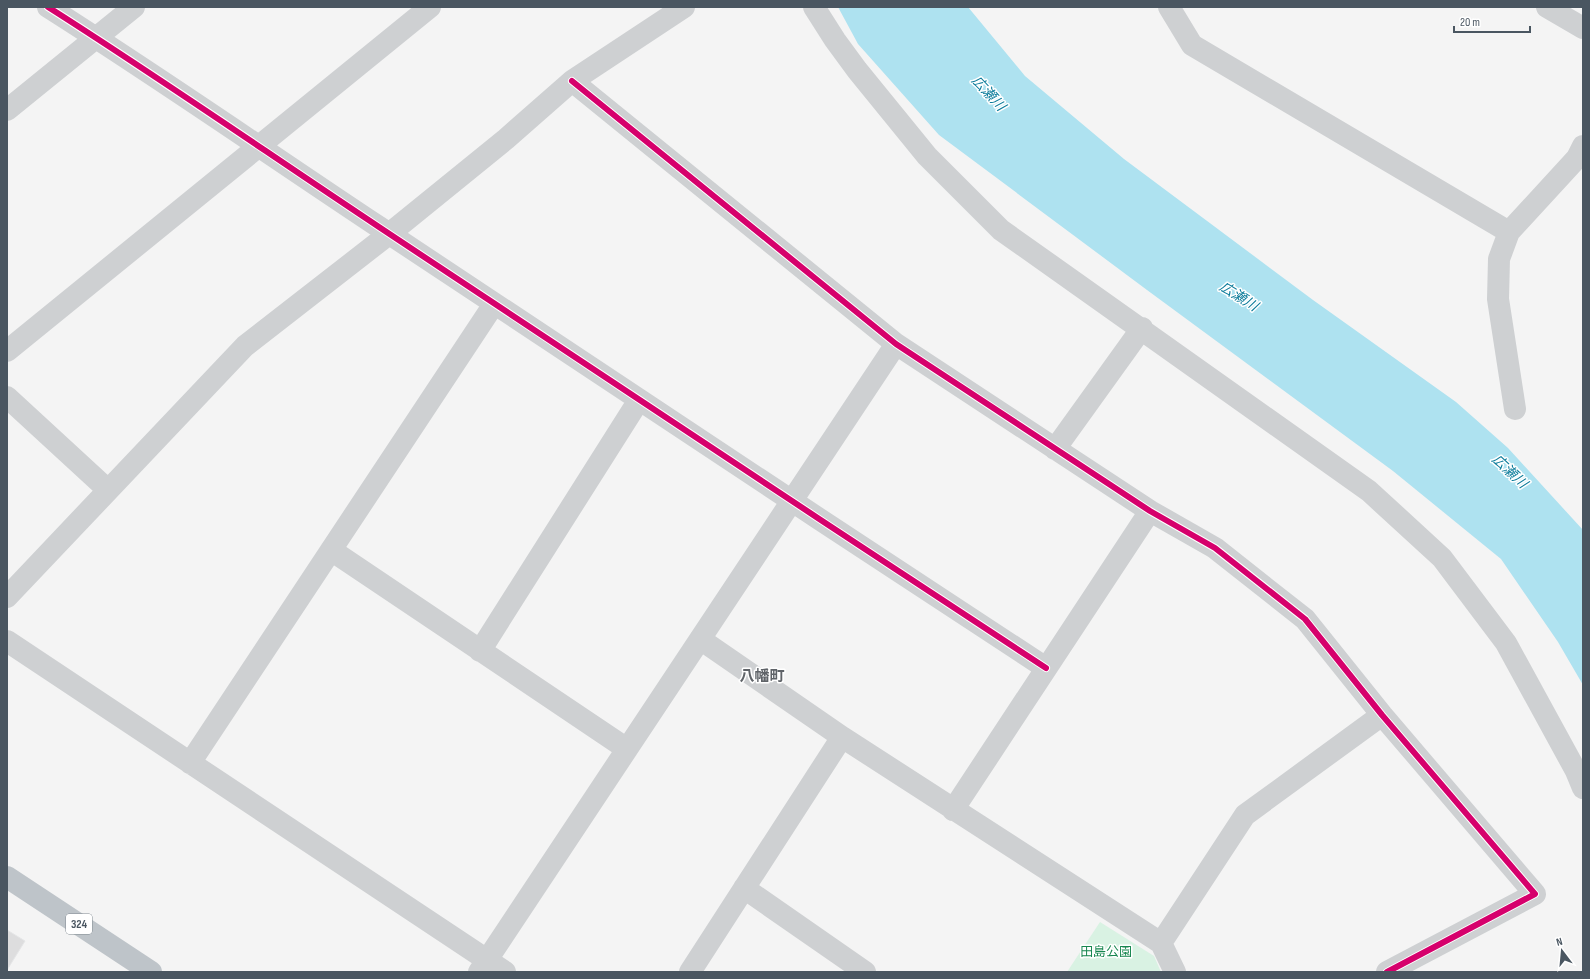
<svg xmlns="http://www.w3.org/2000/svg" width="1590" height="979" font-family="'Sofia Sans Condensed','Noto Sans JP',sans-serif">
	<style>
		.green { fill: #d9f2e3 }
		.water { fill: #aee2f0 }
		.building { fill: #ddddde; stroke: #e5e6e7 }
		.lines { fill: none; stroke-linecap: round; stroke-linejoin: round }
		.minor { stroke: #ced0d2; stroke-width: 22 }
		.highway { stroke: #bec4c9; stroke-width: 22 }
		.cycleway-casing { stroke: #fff; stroke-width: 8 }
		.cycleway { stroke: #d6006c; stroke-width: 6 }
		.labels { text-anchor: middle; stroke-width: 3; stroke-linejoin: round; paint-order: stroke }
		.shield { fill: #fff; stroke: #808990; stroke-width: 1 }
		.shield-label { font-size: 12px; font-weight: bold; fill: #4a5661 }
		.park-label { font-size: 13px; fill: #17864f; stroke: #fff }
		.water-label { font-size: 14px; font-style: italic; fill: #0c7c9b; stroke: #fff }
		.quarter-label { font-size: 15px; font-weight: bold; fill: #5f6368; stroke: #fff }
	</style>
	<rect width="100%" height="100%" fill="#f4f4f4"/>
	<!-- green -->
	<path class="green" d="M1100,922L1154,956L1161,972H1067Z"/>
	<!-- water -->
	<path class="water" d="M838,7H968L1025,76L1124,159L1313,300L1456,402L1508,448L1583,530V685L1558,642L1501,559L1393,471L1147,290L939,135L858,44Z"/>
	<!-- building -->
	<path class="building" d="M7,930L25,941L7,970Z"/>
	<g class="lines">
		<!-- minor -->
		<path class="minor" d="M48,7C160,78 269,154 379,227C601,375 823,522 1046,668
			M814,7L835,40L857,70L927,156L1001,230L1369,491L1442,558L1506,643L1576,771L1583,788
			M1169,7L1192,45L1509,232
			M1547,7L1583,28
			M572,81L896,344L1150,511L1215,548L1305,619L1382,715L1535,894L1387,972
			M7,110L134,7
			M7,351L430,7
			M7,397L108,490
			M1515,409L1498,299L1499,259L1509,232L1577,158L1583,146
			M1055,449L1142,328
			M331,550L627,749
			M7,597L245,346L389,234L506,139L572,81L684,7
			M700,639L842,737L1161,943L1175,972
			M7,641L505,972
			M480,651L639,400
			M190,763L494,304
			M953,810L1150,511
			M744,888L865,972
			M1161,943L1245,815L1382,715
			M479,972L896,344
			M690,972L842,737"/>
		<!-- highway -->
		<path class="highway" d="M7,877L151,972"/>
		<defs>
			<path id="cycleway" d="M48,7C160,78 269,154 379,227C601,375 823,522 1046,668
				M572,81L896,344L1150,511L1215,548L1305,619L1382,715L1535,894L1387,972"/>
		</defs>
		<!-- cycleway casing -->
		<use href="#cycleway" class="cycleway-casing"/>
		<!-- cycleway -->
		<use href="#cycleway" class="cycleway"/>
	</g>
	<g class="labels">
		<!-- shield labels -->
		<rect class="shield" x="66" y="914" width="26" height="20" rx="3"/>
		<g class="shield-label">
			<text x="79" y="928">324</text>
		</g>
		<!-- park labels -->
		<g class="park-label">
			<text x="1106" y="956">田島公園</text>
		</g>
		<!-- water labels -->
		<g class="water-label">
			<text transform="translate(989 93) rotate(47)" y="5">広瀬川</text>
			<text transform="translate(1239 296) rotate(32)" y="5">広瀬川</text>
			<text transform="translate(1510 471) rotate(43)" y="5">広瀬川</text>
		</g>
		<!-- quarter labels -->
		<g class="quarter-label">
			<text x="762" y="681">八幡町</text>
		</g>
	</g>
	<!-- border -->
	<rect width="1590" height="979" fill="none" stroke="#4a5661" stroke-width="16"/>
	<!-- north arrow -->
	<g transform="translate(1562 951) rotate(344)" stroke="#ffffff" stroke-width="3" paint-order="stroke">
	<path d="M0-3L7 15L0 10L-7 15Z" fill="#4a5661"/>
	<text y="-6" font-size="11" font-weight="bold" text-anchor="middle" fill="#4a5661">N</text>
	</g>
	<!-- scale -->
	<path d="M1454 26v6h76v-6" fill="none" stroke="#4a5661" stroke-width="2"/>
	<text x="1460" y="26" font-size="12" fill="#4a5661" stroke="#ffffff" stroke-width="3" paint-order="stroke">20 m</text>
</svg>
